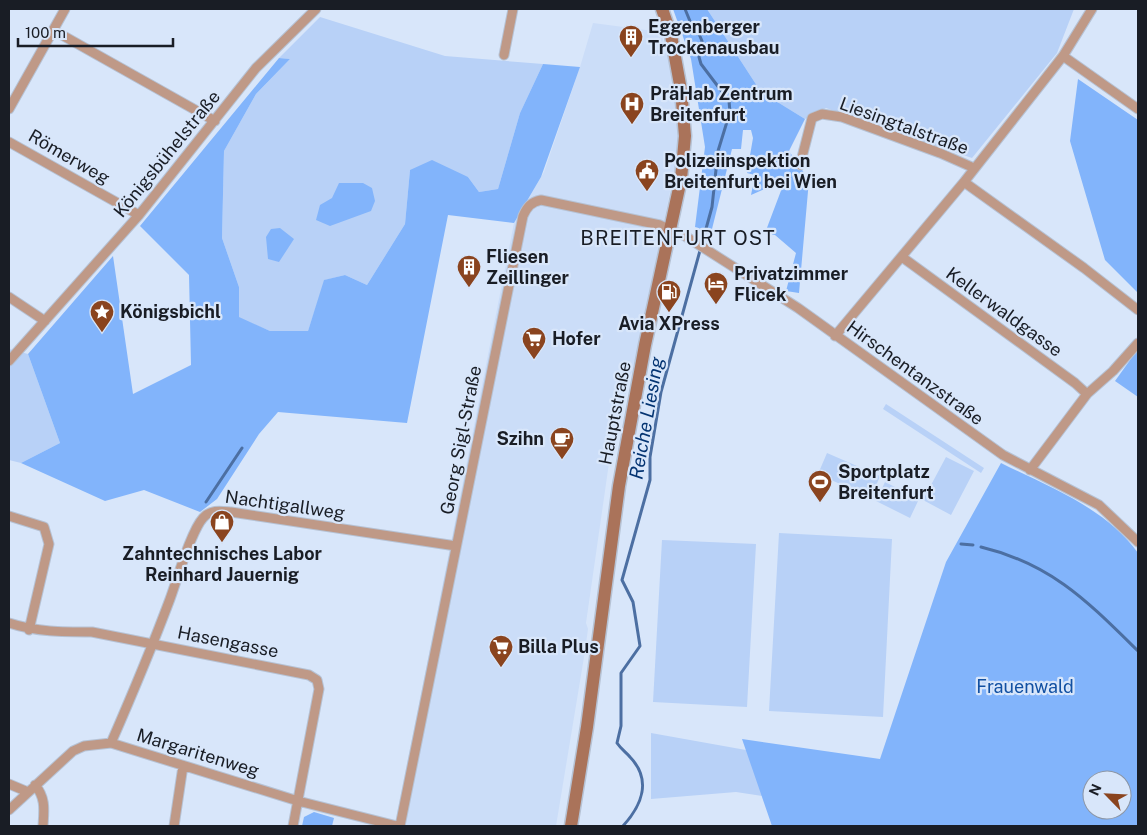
<svg xmlns="http://www.w3.org/2000/svg" width="1147" height="835" font-family="'Public Sans',sans-serif">
	<style>
		.built { fill: #cbddf8 }
		.green { fill: #b8d1f7 }
		.forest { fill: #82b4fb; fill-rule: evenodd }
		.lines { fill: none; stroke-linecap: round; stroke-linejoin: round }
		.stream { stroke: #4c6fa2; stroke-width: 3 }
		.street-casing { stroke: #b6c2d4; stroke-width: 11 }
		.secondary-casing { stroke: #b6c2d4; stroke-width: 15 }
		.street { stroke: #bf9987; stroke-width: 9 }
		.secondary { stroke: #aa735a; stroke-width: 12 }
		.labels { text-anchor: middle; stroke-width: 4.5; stroke-linejoin: round; paint-order: stroke }
		.poi-label { font-size: 18px; font-weight: bold; fill: #191d25; stroke: #d8e6fa; text-anchor: start }
		.street-label { font-size: 18px; fill: #191d25; stroke: #d8e6fa }
		.park-label { font-size: 18px; fill: #1150a2; stroke: #d8e6fa }
		.water-label { font-size: 19px; font-style: italic; fill: #043472; stroke: #d8e6fa }
		.quarter-label { font-size: 20px; letter-spacing: 1px; fill: #191d25; stroke: #d8e6fa }
	</style>
	<rect width="100%" height="100%" fill="#d8e6fa"/>
	<!-- built -->
	<path class="built" d="M593,23L661,32L672,73L678,125L677,156L642,334L611,449L586,623L588,629L585,651L556,826H395L514,223L544,172L580,67Z"/>
	<!-- green -->
	<path class="green" d="M707,9H1074L1057,53L972,158L826,108L805,119L761,92Z
		M320,17L445,56L543,64L520,113L498,189L479,192L468,177L410,170L405,224L367,285L345,275L325,280L308,331H270L239,318V287L222,238L224,151L256,94L290,59L279,58Z
		M9,349L28,354L60,443L21,463L9,460Z
		M886,404L984,468L981,473L883,409Z
		M827,453L880,476L871,498L818,474Z
		M946,457L974,471L951,515L923,500Z
		M885,482L919,499L910,518L876,501Z
		M779,533L892,539L883,717L769,711Z
		M662,540L756,544L747,707L653,702Z
		M651,733L862,771L875,826L797,801L736,792L651,799Z"/>
	<!-- forest -->
	<path class="forest" d="M673,9H707L761,92L805,119L789,151L809,180L799,293L786,291L796,253L775,235L765,233L782,188L783,181L751,195L755,175L747,173L753,138L751,130H743L741,149H732L711,233L695,227L705,147L691,59Z
		M279,58L290,59L256,94L224,151L222,238L239,287V317L270,331H308L324,280L345,275L367,285L405,224L410,170L432,160L468,177L479,192L498,189L520,113L543,64L580,67L541,177L514,223L448,215L407,423L278,412L259,434L217,499L200,512L144,490L105,501L21,463L60,443L28,354L113,256L133,394L191,365L189,275L140,226Z
		M1078,79L1138,120V293L1105,260L1070,141Z
		M339,183H363L372,188L375,201L371,211L330,226L316,220L320,205L332,198Z
		M280,228L294,239L279,262L268,259L266,237L271,229Z
		M1138,349V397L1115,381Z
		M1001,463C1049,487 1106,508 1138,553V826H772L742,739L880,759L946,562ZM1092,780H1122V810H1092Z
		M314,812L334,818L332,826H302L304,817Z"/>
	<g class="lines">
		<!-- stream -->
		<path class="stream" d="M206,502L242,448
			M961,544L973,545
			M981,547C1052,564 1088,602 1138,651
			M623,826C642,805 652,780 630,757C626,752 621,749 617,743L621,726V673L640,646L633,602L622,580L650,480V457L661,392L712,207L718,151L730,112L729,101L701,64L699,57L702,41L699,34L692,26L685,9"/>
		<defs>
			<path id="street" d="M53,30L215,121
				M504,55L513,9
				M1063,56L1138,109
				M9,109L65,9
				M9,142L139,215
				M800,165L812,118L822,114L842,117L940,153L974,168
				M964,182L1084,268L1138,310
				M902,257L1075,383L1087,394
				M9,297L45,321
				M835,336L964,182L1063,56L1092,9
				M9,361L139,215L256,68L316,9
				M1030,470L1087,394L1113,371L1138,343
				M9,516L44,527L49,544L29,630
				M9,623C37,632 62,632 92,632L309,675L317,680L319,689L293,826
				M111,743C132,695 152,647 170,599C177,580 191,531 203,518C211,509 221,511 231,512L456,546
				M9,784L28,792
				M35,785C46,798 44,810 43,826
				M9,810L73,751L84,746L111,743L298,801L397,826
				M174,826L183,766
				M400,826L523,216C527,207 531,202 541,200L660,225L685,236L798,308L1003,455L1099,505L1138,542"/>
			<path id="secondary" d="M571,826L587,727L619,486L645,345L681,179L685,136L681,90L671,35L662,9"/>
		</defs>
		<!-- street casing -->
		<use href="#street" class="street-casing"/>
		<!-- secondary casing -->
		<use href="#secondary" class="secondary-casing"/>
		<!-- street -->
		<use href="#street" class="street"/>
		<!-- secondary -->
		<use href="#secondary" class="secondary"/>
	</g>
	<!-- icons -->
	<defs>
		<symbol id="building-pin" viewBox="-11 -11 22 30"><path d="M0 17L-7.5 6A9.5 9.5 0 1 1 7.5 6Z" fill="#8a441f" stroke="#d8e6fa"/><path d="M-4-6H4V6H1V3H-1V6H-4ZM-2.5-4.3h1.7v1.8h-1.7ZM.8-4.3h1.7v1.8H.8ZM-2.5-1h1.7V.8h-1.7ZM.8-1h1.7V.8H.8Z" fill="#fff"/></symbol>
		<symbol id="hospital-pin" viewBox="-11 -11 22 30"><path d="M0 17L-7.5 6A9.5 9.5 0 1 1 7.5 6Z" fill="#8a441f" stroke="#d8e6fa"/><path d="M-5-5h3v3.5h4V-5h3V5h-3V1.5h-4V5h-3Z" fill="#fff"/></symbol>
		<symbol id="civic-pin" viewBox="-11 -11 22 30"><path d="M0 17L-7.5 6A9.5 9.5 0 1 1 7.5 6Z" fill="#8a441f" stroke="#d8e6fa"/><path d="M-.6-6.5H3V-4.5H.6V-3L4-1V1h2V6H-6V1h2V-1L-.6-3ZM-1.2 2.5V6h2.4V2.5Z" fill="#fff"/></symbol>
		<symbol id="hotel-pin" viewBox="-11 -11 22 30"><path d="M0 17L-7.5 6A9.5 9.5 0 1 1 7.5 6Z" fill="#8a441f" stroke="#d8e6fa"/><path d="M-6-4.5h1.5V1H6V5H4.5V3h-9V5H-6ZM-4 0a1.8 1.8 0 1 1 3.6 0ZM.5 0V-2.5h3Q6-2.5 6 0Z" fill="#fff"/></symbol>
		<symbol id="fuel-pin" viewBox="-11 -11 22 30"><path d="M0 17L-7.5 6A9.5 9.5 0 1 1 7.5 6Z" fill="#8a441f" stroke="#d8e6fa"/><path d="M-5.5-6h7V0h2V4h1.3V-2.5L3-4.5l.8-.8L6-3V5H2.5V1h-1V6h-7ZM-4.2-4.7v3.2H.2V-4.7Z" fill="#fff"/></symbol>
		<symbol id="sight-pin" viewBox="-11 -11 22 30"><path d="M0 17L-7.5 6A9.5 9.5 0 1 1 7.5 6Z" fill="#8a441f" stroke="#d8e6fa"/><path d="M0-6L1.8-2.2L6-1.7L2.9 1.2L3.7 5.4L0 3.3L-3.7 5.4L-2.9 1.2L-6-1.7L-1.8-2.2Z" fill="#fff"/></symbol>
		<symbol id="supermarket-pin" viewBox="-11 -11 22 30"><path d="M0 17L-7.5 6A9.5 9.5 0 1 1 7.5 6Z" fill="#8a441f" stroke="#d8e6fa"/><path d="M-6-5.5h2.5l.6 2H6L4.5 2H-2.5L-4.4-4H-6ZM-1.5 3.2a1.3 1.3 0 1 0 .1 0ZM3 3.2a1.3 1.3 0 1 0 .1 0Z" fill="#fff"/></symbol>
		<symbol id="cafe-pin" viewBox="-11 -11 22 30"><path d="M0 17L-7.5 6A9.5 9.5 0 1 1 7.5 6Z" fill="#8a441f" stroke="#d8e6fa"/><path d="M-5.5-4.5H6V0H3Q3 3.5 0 3.5H-2.5Q-5.5 3.5-5.5 0ZM3-3.2v2h1.7v-2ZM-6 4.5H4V6H-6Z" fill="#fff"/></symbol>
		<symbol id="stadium-pin" viewBox="-11 -11 22 30"><path d="M0 17L-7.5 6A9.5 9.5 0 1 1 7.5 6Z" fill="#8a441f" stroke="#d8e6fa"/><path d="M0-5a6.5 5 0 1 0 0 10a6.5 5 0 1 0 0-10ZM-3.5-1.8h7v3.6h-7Z" fill="#fff"/></symbol>
		<symbol id="shop-pin" viewBox="-11 -11 22 30"><path d="M0 17L-7.5 6A9.5 9.5 0 1 1 7.5 6Z" fill="#8a441f" stroke="#d8e6fa"/><path d="M-5-2.5h2.3a2.7 3.5 0 0 1 5.4 0H5L5.5 6h-11ZM-1.5-2.5h3a1.5 2.3 0 0 0-3 0Z" fill="#fff"/></symbol>
	</defs>
	<g fill-rule="evenodd">
		<use href="#building-pin" x="617" y="23" width="28" height="38"/>
		<use href="#hospital-pin" x="618" y="90" width="28" height="38"/>
		<use href="#civic-pin" x="633" y="157" width="28" height="38"/>
		<use href="#building-pin" x="455" y="253" width="28" height="38"/>
		<use href="#hotel-pin" x="702" y="270" width="28" height="38"/>
		<use href="#fuel-pin" x="655" y="278" width="28" height="38"/>
		<use href="#sight-pin" x="88" y="298" width="28" height="38"/>
		<use href="#supermarket-pin" x="520" y="325" width="28" height="38"/>
		<use href="#cafe-pin" x="548" y="425" width="28" height="38"/>
		<use href="#stadium-pin" x="806" y="468" width="28" height="38"/>
		<use href="#shop-pin" x="208" y="508" width="28" height="38"/>
		<use href="#supermarket-pin" x="487" y="633" width="28" height="38"/>
	</g>
	<g class="labels">
		<!-- poi labels -->
		<g class="poi-label">
			<text x="648" y="33">Eggenberger<tspan x="648" dy="21">Trockenausbau</tspan></text>
			<text x="650" y="100">PräHab Zentrum<tspan x="650" dy="21">Breitenfurt</tspan></text>
			<text x="664" y="167">Polizeiinspektion<tspan x="664" dy="21">Breitenfurt bei Wien</tspan></text>
			<text x="486" y="263">Fliesen<tspan x="486" dy="21">Zeillinger</tspan></text>
			<text x="734" y="280">Privatzimmer<tspan x="734" dy="21">Flicek</tspan></text>
			<text x="120" y="318">Königsbichl</text>
			<text x="669" y="330" text-anchor="middle">Avia XPress</text>
			<text x="552" y="345">Hofer</text>
			<text x="544" y="445" text-anchor="end">Szihn</text>
			<text x="838" y="478">Sportplatz<tspan x="838" dy="21">Breitenfurt</tspan></text>
			<text x="222" y="560" text-anchor="middle">Zahntechnisches Labor<tspan x="222" dy="21">Reinhard Jauernig</tspan></text>
			<text x="518" y="653">Billa Plus</text>
		</g>
		<!-- street labels -->
		<g class="street-label">
			<text transform="translate(904 126) rotate(20)" y="6">Liesingtalstraße</text>
			<text transform="translate(167 154) rotate(-51)" y="6">Königsbühelstraße</text>
			<text transform="translate(69 157) rotate(30)" y="6">Römerweg</text>
			<text transform="translate(1004 312) rotate(36)" y="6">Kellerwaldgasse</text>
			<text transform="translate(915 373) rotate(36)" y="6">Hirschentanzstraße</text>
			<text transform="translate(615 413) rotate(-79)" y="6">Hauptstraße</text>
			<text transform="translate(461 440) rotate(-79)" y="6">Georg Sigl-Straße</text>
			<text transform="translate(285 505) rotate(8)" y="6">Nachtigallweg</text>
			<text transform="translate(228 642) rotate(11)" y="6">Hasengasse</text>
			<text transform="translate(198 753) rotate(17)" y="6">Margaritenweg</text>
		</g>
		<!-- park labels -->
		<g class="park-label">
			<text x="1025" y="693">Frauenwald</text>
		</g>
		<!-- water labels -->
		<g class="water-label">
			<text transform="translate(646 418) rotate(-80)" y="7">Reiche Liesing</text>
		</g>
		<!-- quarter labels -->
		<g class="quarter-label">
			<text x="678" y="245">BREITENFURT OST</text>
		</g>
	</g>
	<!-- border -->
	<rect width="1147" height="835" fill="none" stroke="#191d25" stroke-width="20"/>
	<!-- north arrow -->
	<g transform="translate(1107 795) rotate(294)"><circle r="24" fill="#d8e6fa" stroke="#8c96a5"/>
	<path d="M0-4L9 19L0 12L-9 19Z" fill="#8a441f"/>
	<text y="-8" font-size="14" font-weight="bold" text-anchor="middle" fill="#191d25">N</text>
	</g>
	<!-- scale -->
	<path d="M18 38v8h155v-8" fill="none" stroke="#191d25" stroke-width="2.5"/>
	<text x="25" y="38" font-size="15" fill="#191d25" stroke="#d8e6fa" stroke-width="4" paint-order="stroke">100 m</text>
</svg>
